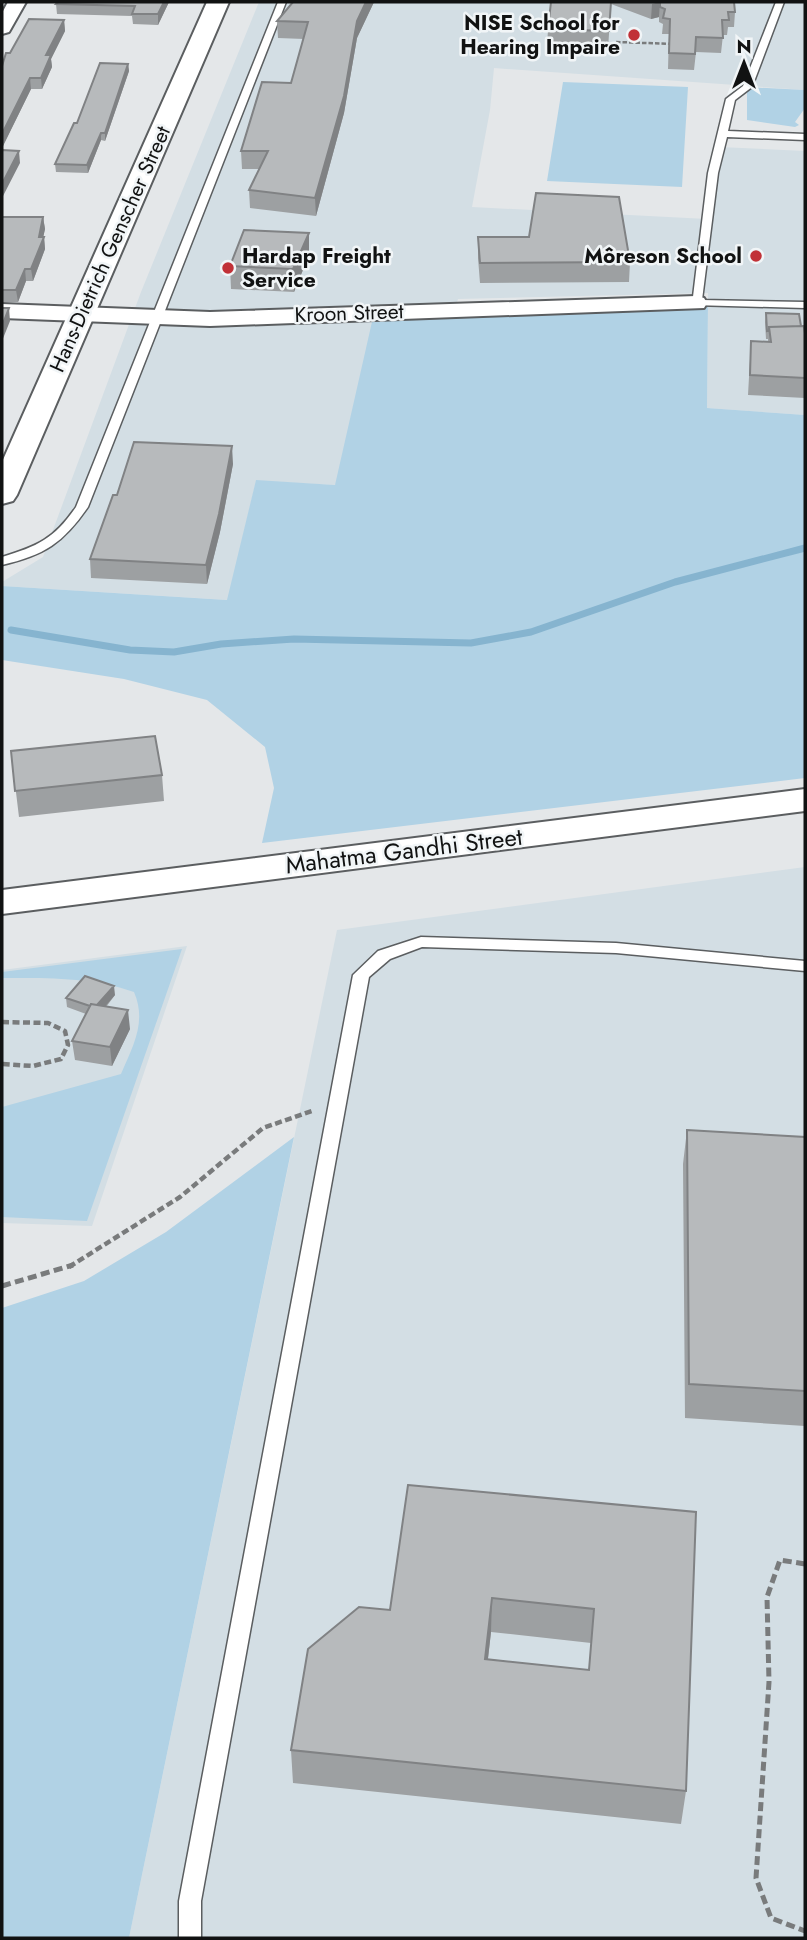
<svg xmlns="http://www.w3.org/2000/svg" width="807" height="1940" font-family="Jost,sans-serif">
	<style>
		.built { fill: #d3dee4 }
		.green { fill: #b1d2e5 }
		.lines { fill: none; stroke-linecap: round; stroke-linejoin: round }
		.stream { stroke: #86b4cf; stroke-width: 7 }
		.service-casing { stroke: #5b5e60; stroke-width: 3 }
		.minor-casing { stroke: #5b5e60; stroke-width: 4 }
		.tertiary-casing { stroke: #5b5e60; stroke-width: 4 }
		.path-far2 { stroke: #797b7c; stroke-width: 2.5; stroke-dasharray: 4.5 2; stroke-linecap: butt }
		.path-far1 { stroke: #797b7c; stroke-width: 4.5; stroke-dasharray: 7 3.5; stroke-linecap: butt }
		.path { stroke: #797b7c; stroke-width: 5; stroke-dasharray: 9 4.5; stroke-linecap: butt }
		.service { fill: #fff; fill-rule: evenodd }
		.minor { fill: #fff; fill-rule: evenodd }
		.tertiary { fill: #fff; fill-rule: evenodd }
		.wall { fill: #9da0a2; fill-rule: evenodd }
		.shaded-wall { fill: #808284 }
		.building { fill: #b7babc; stroke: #808284; stroke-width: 2; fill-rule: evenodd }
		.poi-dot { fill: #c13137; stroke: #f1f5f7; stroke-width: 2.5 }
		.labels { text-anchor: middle; stroke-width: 5; stroke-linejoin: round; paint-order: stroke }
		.far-poi-label { font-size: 21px; font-weight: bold; fill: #111212; stroke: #f1f5f7; text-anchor: end }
		.far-street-label { font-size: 21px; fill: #111212; stroke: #f1f5f7 }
		.street-label { font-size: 24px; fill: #111212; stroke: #f1f5f7 }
	</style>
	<rect width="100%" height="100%" fill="#e4e7e9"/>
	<!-- built -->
	<path class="built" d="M259,2H805V90L494,68L490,110L472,207L707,219L719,147L805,151V415L707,408L708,293L458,299L455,309L335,485L256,481L228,600L2,586V582L43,557L141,292Z
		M805,867V1938H129L337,930Z
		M187,946L92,1226L2,1223V970Z"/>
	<!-- green -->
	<path class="green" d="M563,82L688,87L682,187L547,181Z
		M747,87L805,90V108L795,122L799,125L795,127L747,120Z
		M708,303L707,408L805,415V778L262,843L274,788L265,747L207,700L124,679L2,660V586L227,600L256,480L335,485L374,313Z
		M182,949L87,1221L2,1217V1107L121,1074C133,1046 147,1022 134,992C91,977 46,978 2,978V972Z
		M294,1137L129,1938H2V1308L84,1281L166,1232Z"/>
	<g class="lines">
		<!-- stream -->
		<path class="stream" d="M11,630L130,650L174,652L221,644L294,639L471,643L531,632L675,582L805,548"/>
		<defs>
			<path id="service" d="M278,2H286L88,507C63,543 45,555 2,565V557C38,546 54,539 76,507Z
				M776,2H784L752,87L735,100L728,131L805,134V140L727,137L718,173L702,300L805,302V308L692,305L708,173L726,99L743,86Z
				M421,937L616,943L805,961V971L616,953L422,947L390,959L369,977L201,1901V1938H179V1901L353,975L378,951Z"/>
			<path id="minor" d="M8,2H26L9,32L2,34V13Z
				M696,296L704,298L707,303L704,308L210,326L2,318V304L210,312Z"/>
			<path id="tertiary" d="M207,2H229L17,495L13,501L2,504V462Z
				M805,789V811L2,914V890Z"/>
		</defs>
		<!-- service casing -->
		<use href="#service" class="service-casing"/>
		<!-- minor casing -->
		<use href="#minor" class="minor-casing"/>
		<!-- tertiary casing -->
		<use href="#tertiary" class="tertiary-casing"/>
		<!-- path-far2 -->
		<path class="path-far2" d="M616,42L675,44"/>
		<!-- path-far1 -->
		<path class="path-far1" d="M2,1022L48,1023L65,1031L68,1045L61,1059L33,1066L2,1064
			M69,1267L180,1197L263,1128L312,1111"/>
		<!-- path -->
		<path class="path" d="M2,1286L73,1265
			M805,1564L780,1560L767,1597L769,1682L756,1878L771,1918L805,1931"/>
		<!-- service -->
		<use href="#service" class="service"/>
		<!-- minor -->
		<use href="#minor" class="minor"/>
		<!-- tertiary -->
		<use href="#tertiary" class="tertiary"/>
	</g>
	<!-- wall -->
	<path class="wall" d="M169,2L158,25L133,24L132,16L57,14L56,4Z
		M293,2H374L357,38L344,113L316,216L250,208L249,190L260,169H242L241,151L291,83L304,39L278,38L277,21Z
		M551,2H734L735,12L734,27H728L727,35H723L721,53L696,52L694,70L668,69L669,34H662L663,24L659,22V17L651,19L611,4L608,49L547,47L548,29Z
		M64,20L65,31L51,59L52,67L42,89H31L2,148V66L10,53Z
		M128,64L129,71L105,141L101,140L88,173L56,172L55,164L77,123Z
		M2,217H43L45,229L43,237H44L45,249L33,281H26L18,302H2Z
		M478,237L630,262L629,282L480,283L478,258Z
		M309,255L294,292L231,289L230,266Z
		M766,313L801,326L805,333V398L748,395L751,341L768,342V339H766L765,322Z
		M233,464L220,532L207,584L91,578L90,559L117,495Z
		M11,751L162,775L164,801L19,817Z
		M115,995L106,1007L130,1029L112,1066L75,1060L72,1041L86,1014L67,1007L66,998Z
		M687,1130L805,1137V1426L685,1418L683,1164Z
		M696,1512L686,1791L681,1824L293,1783L291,1750L390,1610ZM491,1632L591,1643L589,1670L488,1659Z"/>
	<!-- shaded-wall -->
	<path class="shaded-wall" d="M164,2H169L158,25V14Z
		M366,2H374L357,38L344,113L316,216L315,198L357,21Z
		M660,2L659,17L651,19L652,4Z
		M64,20L65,31L51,59L52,67L42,89L41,78L46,55Z
		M128,64L129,71L105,141V133Z
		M30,78L31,89L2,148V134Z
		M101,133V140L88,173L87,165Z
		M19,151L20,163L2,198V184Z
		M43,217L45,229L42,243L44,237L45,249L33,281L31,269Z
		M309,233V255L294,292L293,269Z
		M25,269L26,281L18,302L16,290Z
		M9,308L10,321L2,341V326Z
		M232,446L233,464L220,532L207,584L206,565Z
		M114,986L115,995L96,1017L95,1008Z
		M128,1010L130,1029L112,1066L110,1047Z
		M492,1598L491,1632L484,1692L485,1659Z"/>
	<!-- building -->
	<path class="building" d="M58,2H164L158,14H132L135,6L56,4Z
		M293,2H366L357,21L344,96L315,198L249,190L268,151H241L262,82L291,83L308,22L277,21Z
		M551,2H611L609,31L548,29Z
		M660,2H734L735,12H728L729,20H722L723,38L696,37L695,54L669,53L670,19L663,18L665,9L660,7Z
		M29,19L64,20L46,55H51L41,78H30L2,134V66L6,53H10Z
		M100,63L128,64L105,133H101L87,165L55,164L74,123H77Z
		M2,150L19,151L2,184Z
		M536,193L619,197L630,262L480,263L478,237H529Z
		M2,217H43L39,237H44L31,269H25L16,290H2Z
		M244,230L309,233L293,269L230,266Z
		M2,308H9L2,326Z
		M766,313L799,314L801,326L769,327V330L767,331Z
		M804,326L805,333V378L750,375L751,341L771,342L769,327Z
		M134,442L232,446L219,514L206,565L90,559L113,495H117Z
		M155,736L162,775L15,791L11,751Z
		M85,976L114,986L97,1005L91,1004L90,1006L66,998Z
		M91,1004L128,1010L110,1047L72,1041Z
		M687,1130L805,1137V1391L689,1384Z
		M408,1485L696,1512L686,1791L291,1750L308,1649L359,1607L390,1610ZM492,1598L594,1609L589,1670L485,1659Z"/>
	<!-- markers -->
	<g class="poi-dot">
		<circle cx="634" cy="35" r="7"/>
		<circle cx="756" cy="256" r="7"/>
		<circle cx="228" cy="268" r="7"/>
	</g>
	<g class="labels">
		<!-- far-poi labels -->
		<g class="far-poi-label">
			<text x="620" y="30">NISE School for<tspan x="620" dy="24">Hearing Impaire</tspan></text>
			<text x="242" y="263" text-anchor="start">Hardap Freight<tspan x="242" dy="24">Service</tspan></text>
			<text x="742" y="263">Môreson School</text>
		</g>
		<!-- far-street labels -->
		<g class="far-street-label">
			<text transform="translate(110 249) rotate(-66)" y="7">Hans-Dietrich Genscher Street</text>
			<text transform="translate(349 313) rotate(-2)" y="7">Kroon Street</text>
		</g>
		<!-- street labels -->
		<g class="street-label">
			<text transform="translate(404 851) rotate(-7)" y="8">Mahatma Gandhi Street</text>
		</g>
	</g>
	<!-- border -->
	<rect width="807" height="1940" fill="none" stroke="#111212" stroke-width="7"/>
	<!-- north arrow -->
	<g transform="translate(744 63)" stroke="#f1f5f7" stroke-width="5" paint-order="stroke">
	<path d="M0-5L12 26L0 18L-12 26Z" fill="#111212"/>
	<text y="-10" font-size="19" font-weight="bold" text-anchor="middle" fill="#111212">N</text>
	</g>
</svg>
